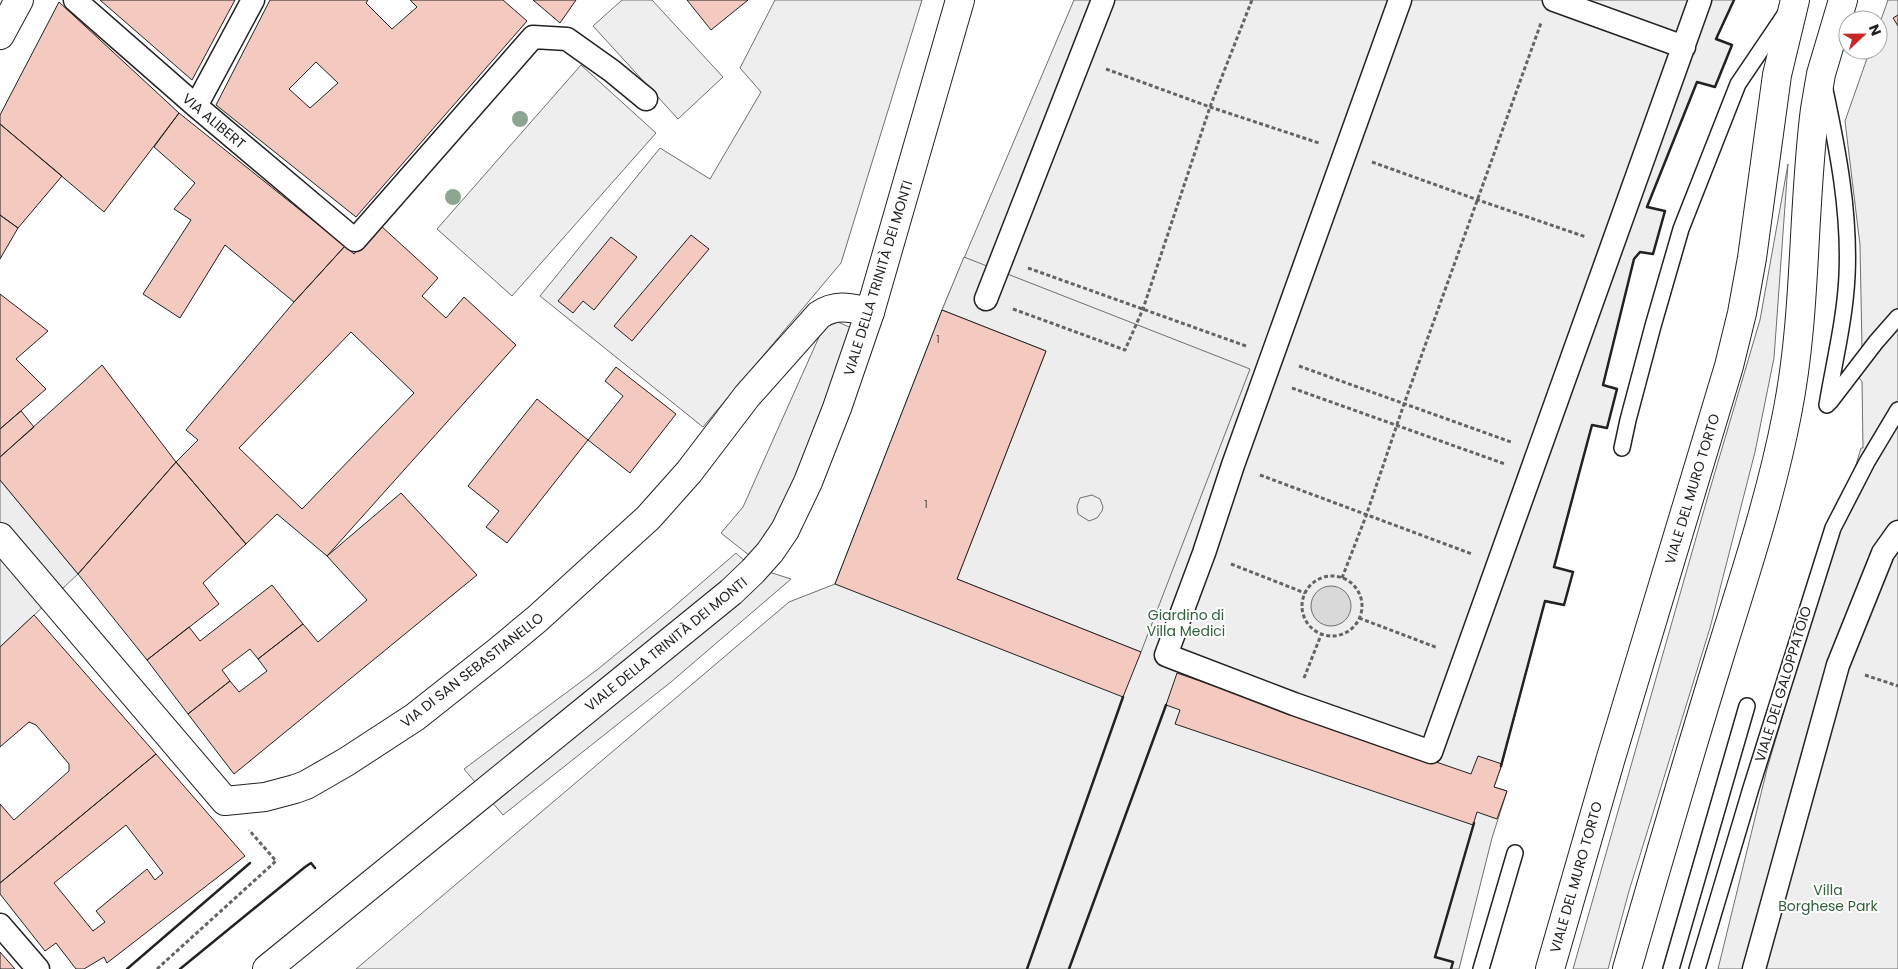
<svg xmlns="http://www.w3.org/2000/svg" width="1898" height="969" font-family="Poppins,sans-serif">
	<style>
		.green { fill: #eee; stroke: #6f6f6f }
		.parking { fill: #ededed; stroke: #6f6f6f; fill-rule: evenodd }
		.water { fill: #d9d9d9; stroke: #6f6f6f }
		.building { fill: #f3c9c0; stroke: #222; fill-rule: evenodd }
		.lines { fill: none; stroke-linecap: round; stroke-linejoin: round }
		.service-casing { stroke: #222; stroke-width: 18 }
		.pedestrian-casing { stroke: #222; stroke-width: 25 }
		.minor-casing { stroke: #222; stroke-width: 30 }
		.tertiary-casing { stroke: #222; stroke-width: 30 }
		.primary-casing { stroke: #222; stroke-width: 30 }
		.path { stroke: #646464; stroke-width: 3; stroke-dasharray: 4 2.5; stroke-linecap: butt }
		.service { stroke: #fff; stroke-width: 15 }
		.pedestrian { stroke: #fff; stroke-width: 22 }
		.minor { stroke: #fff; stroke-width: 28 }
		.tertiary { stroke: #fff; stroke-width: 28 }
		.primary { stroke: #fff; stroke-width: 28 }
		.wall { stroke: #222; stroke-width: 2.5 }
		.tree { fill: #8da692 }
		.labels { text-anchor: middle; stroke-width: 4; stroke-linejoin: round; paint-order: stroke }
		.number-label { font-size: 11px; fill: #564c4a }
		.street-label { font-size: 14px; fill: #222; stroke: #fff }
		.park-label { font-size: 14px; fill: #2f5e38; stroke: #fff }
	</style>
	<rect width="100%" height="100%" fill="#fff"/>
	<!-- green -->
	<path class="green" d="M622,0H652L723,77L678,119L593,26Z
		M775,0H922L841,263L703,427L540,296L660,148L710,179L761,92L740,68Z
		M1074,0H1734L1716,38L1732,45L1715,87L1697,82L1647,206L1665,211L1653,254L1641,252L1634,259L1603,385L1617,389L1607,428L1592,425L1554,567L1573,572L1564,605L1545,602L1502,764L1494,787L1507,791L1492,838L1459,969H356L789,602L835,584L942,310Z
		M1888,0H1898V969H1718L1767,769L1861,448H1863L1862,382L1856,373L1862,348L1860,245L1845,121L1870,50H1878V28Z
		M581,65L656,133L512,296L437,229Z
		M1788,164L1774,358L1755,452L1710,628L1629,891L1608,969H1573L1710,489L1760,320Z
		M838,322L856,330L779,518L750,556L721,533L743,507L823,328Z"/>
	<!-- parking -->
	<path class="parking" d="M964,257L1250,369L1141,652L957,579L1046,351L942,310ZM1092,495L1100,499L1103,507L1102,511L1097,518L1089,521L1078,514L1077,506L1080,498Z
		M0,480L78,574L0,647Z
		M736,553L750,566L791,579L671,682L503,815L464,769L598,669L670,610Z"/>
	<!-- water -->
	<path class="water" d="M1311 606a20 20 0 1 1 40 0a20 20 0 1 1-40 0Z"/>
	<!-- building -->
	<path class="building" d="M100,0H235L192,80Z
		M270,0H368L366,3L392,29L417,7L410,0H503L527,21L356,217L216,105ZM316,62L338,83L310,108L289,89Z
		M533,0H576L560,23Z
		M687,0H748L711,30Z
		M59,2L179,113L104,212L0,124V115Z
		M1898,15V26L1893,18Z
		M179,113L345,246L294,302L225,245L180,318L143,294L191,220L174,209L195,183L154,147Z
		M0,124L62,176L18,228L0,215Z
		M0,215L18,228L0,259Z
		M380,225L438,278L422,296L446,318L464,297L516,345L327,556L277,514L246,544L176,462L198,440L186,430L294,302L345,246L354,254ZM351,332L414,393L302,509L239,448Z
		M691,235L709,249L632,341L614,326Z
		M611,237L637,257L594,310L583,301L573,313L558,301Z
		M0,294L48,331L16,359L46,389L0,429Z
		M942,310L1046,351L957,579L1141,652L1123,697L835,584Z
		M102,365L176,462L78,574L0,480V457Z
		M616,367L676,414L630,473L588,440L623,396L605,381Z
		M537,399L588,440L507,543L486,527L499,511L468,486Z
		M21,411L34,427L0,457V429Z
		M176,462L246,544L203,583L219,604L147,660L78,574Z
		M401,493L477,575L234,774L188,714L230,681L239,692L267,671L258,659L303,624L318,642L367,600L327,556Z
		M272,585L303,624L258,659L250,649L222,670L230,681L188,714L147,660L189,627L200,641Z
		M34,615L156,754L0,883V804L14,820L69,771V764L36,725L29,722L0,747V647Z
		M1177,673L1471,774L1478,756L1502,764L1494,787L1507,791L1497,819L1477,812L1473,825L1175,724L1180,710L1166,705Z
		M156,754L245,856L107,963L104,957L84,969H76L56,943L45,951L0,894V883ZM126,825L163,873L155,880L147,869L96,911L105,922L93,931L54,883Z
		M0,952L15,969H0Z"/>
	<g class="lines">
		<defs>
			<path id="service" d="M1825,90C1838,151 1850,213 1847,276C1845,319 1834,363 1827,405
				M1830,402L1876,342L1898,317
				M1622,448L1628,420L1653,326L1681,229L1738,84L1784,16
				M1481,969L1515,853
				M1671,969L1747,706
				M1697,969L1751,788L1833,528L1867,462L1898,410"/>
			<path id="pedestrian" d="M75,0L196,106L355,240L533,37L567,39L612,71L646,99
				M1400,0L1233,465L1204,553L1166,655L1294,704L1431,752L1700,0
				M1554,0L1684,47
				M196,106L253,0
				M986,299L1103,0
				M0,925L38,969
				M1754,969L1838,665L1883,553L1898,532"/>
			<path id="minor" d="M0,35L19,0
				M0,537L225,801L265,797L295,789L306,785L346,762L415,717L496,653L537,619L648,518L689,472L747,396L819,315C836,303 852,308 870,312"/>
			<path id="tertiary" d="M267,969L731,592L753,571L770,552L785,530L808,482L837,408L870,312L960,0"/>
			<path id="primary" d="M1550,969L1610,761L1729,366L1742,313L1752,258L1777,75L1795,0
				M1627,969C1657,865 1687,762 1719,658C1744,577 1771,497 1787,414C1807,314 1802,211 1815,109L1821,74L1843,0"/>
		</defs>
		<!-- service casing -->
		<use href="#service" class="service-casing"/>
		<!-- pedestrian casing -->
		<use href="#pedestrian" class="pedestrian-casing"/>
		<!-- minor casing -->
		<use href="#minor" class="minor-casing"/>
		<!-- tertiary casing -->
		<use href="#tertiary" class="tertiary-casing"/>
		<!-- primary casing -->
		<use href="#primary" class="primary-casing"/>
		<!-- path -->
		<path class="path" d="M1106,69L1210,107L1319,143
			M1372,162L1478,200L1586,237
			M1028,268L1246,346
			M1013,309L1125,350L1143,309L1210,107L1252,0
			M1299,366L1511,442
			M1292,388L1505,464
			M1260,475L1472,554
			M1231,564L1305,593
			M1302 606a30 30 0 1 1 60 0a30 30 0 1 1-60 0Z
			M1342,578L1366,516L1404,404L1541,23
			M1359,618L1438,648
			M1865,675L1898,686
			M1304,678L1321,635
			M157,969L276,861L249,830"/>
		<!-- service -->
		<use href="#service" class="service"/>
		<!-- pedestrian -->
		<use href="#pedestrian" class="pedestrian"/>
		<!-- minor -->
		<use href="#minor" class="minor"/>
		<!-- tertiary -->
		<use href="#tertiary" class="tertiary"/>
		<!-- primary -->
		<use href="#primary" class="primary"/>
		<!-- wall -->
		<path class="wall" d="M1501,766L1545,601L1564,605L1573,572L1554,567L1592,425L1607,428L1617,389L1603,385L1634,259L1640,252L1653,254L1665,211L1647,207L1697,82L1715,87L1732,45L1716,39L1734,0
			M127,969L250,863
			M180,969L305,867L311,863L315,868
			M1027,969L1123,697
			M1069,969L1166,705
			M1451,969L1453,962L1435,957L1474,823"/>
	</g>
	<!-- trees -->
	<g class="tree">
		<circle cx="520" cy="119" r="8"/>
		<circle cx="453" cy="197" r="8"/>
	</g>
	<g class="labels">
		<!-- number labels -->
		<g class="number-label">
			<text x="938" y="343">1</text>
			<text x="926" y="508">1</text>
		</g>
		<!-- street labels -->
		<g class="street-label">
			<text transform="translate(214 121) rotate(40)" y="5">VIA ALIBERT</text>
			<text transform="translate(878 278) rotate(-73)" y="5">VIALE DELLA TRINITÀ DEI MONTI</text>
			<text transform="translate(1692 489) rotate(-73)" y="5">VIALE DEL MURO TORTO</text>
			<text transform="translate(666 644) rotate(-39)" y="5">VIALE DELLA TRINITÀ DEI MONTI</text>
			<text transform="translate(472 670) rotate(-38)" y="5">VIA DI SAN SEBASTIANELLO</text>
			<text transform="translate(1783 684) rotate(-73)" y="5">VIALE DEL GALOPPATOIO</text>
			<text transform="translate(1576 877) rotate(-74)" y="5">VIALE DEL MURO TORTO</text>
		</g>
		<!-- park labels -->
		<g class="park-label">
			<text x="1186" y="620">Giardino di<tspan x="1186" dy="16">Villa Medici</tspan></text>
			<text x="1828" y="895">Villa<tspan x="1828" dy="16">Borghese Park</tspan></text>
		</g>
	</g>
	<!-- north arrow -->
	<g transform="translate(1863 35) rotate(68)"><circle r="24" fill="#ffffff" stroke="#a7a7a7"/>
	<path d="M0-4L9 19L0 12L-9 19Z" fill="#c62828"/>
	<text y="-8" font-size="14" font-weight="bold" text-anchor="middle" fill="#222222">N</text>
	</g>
</svg>
